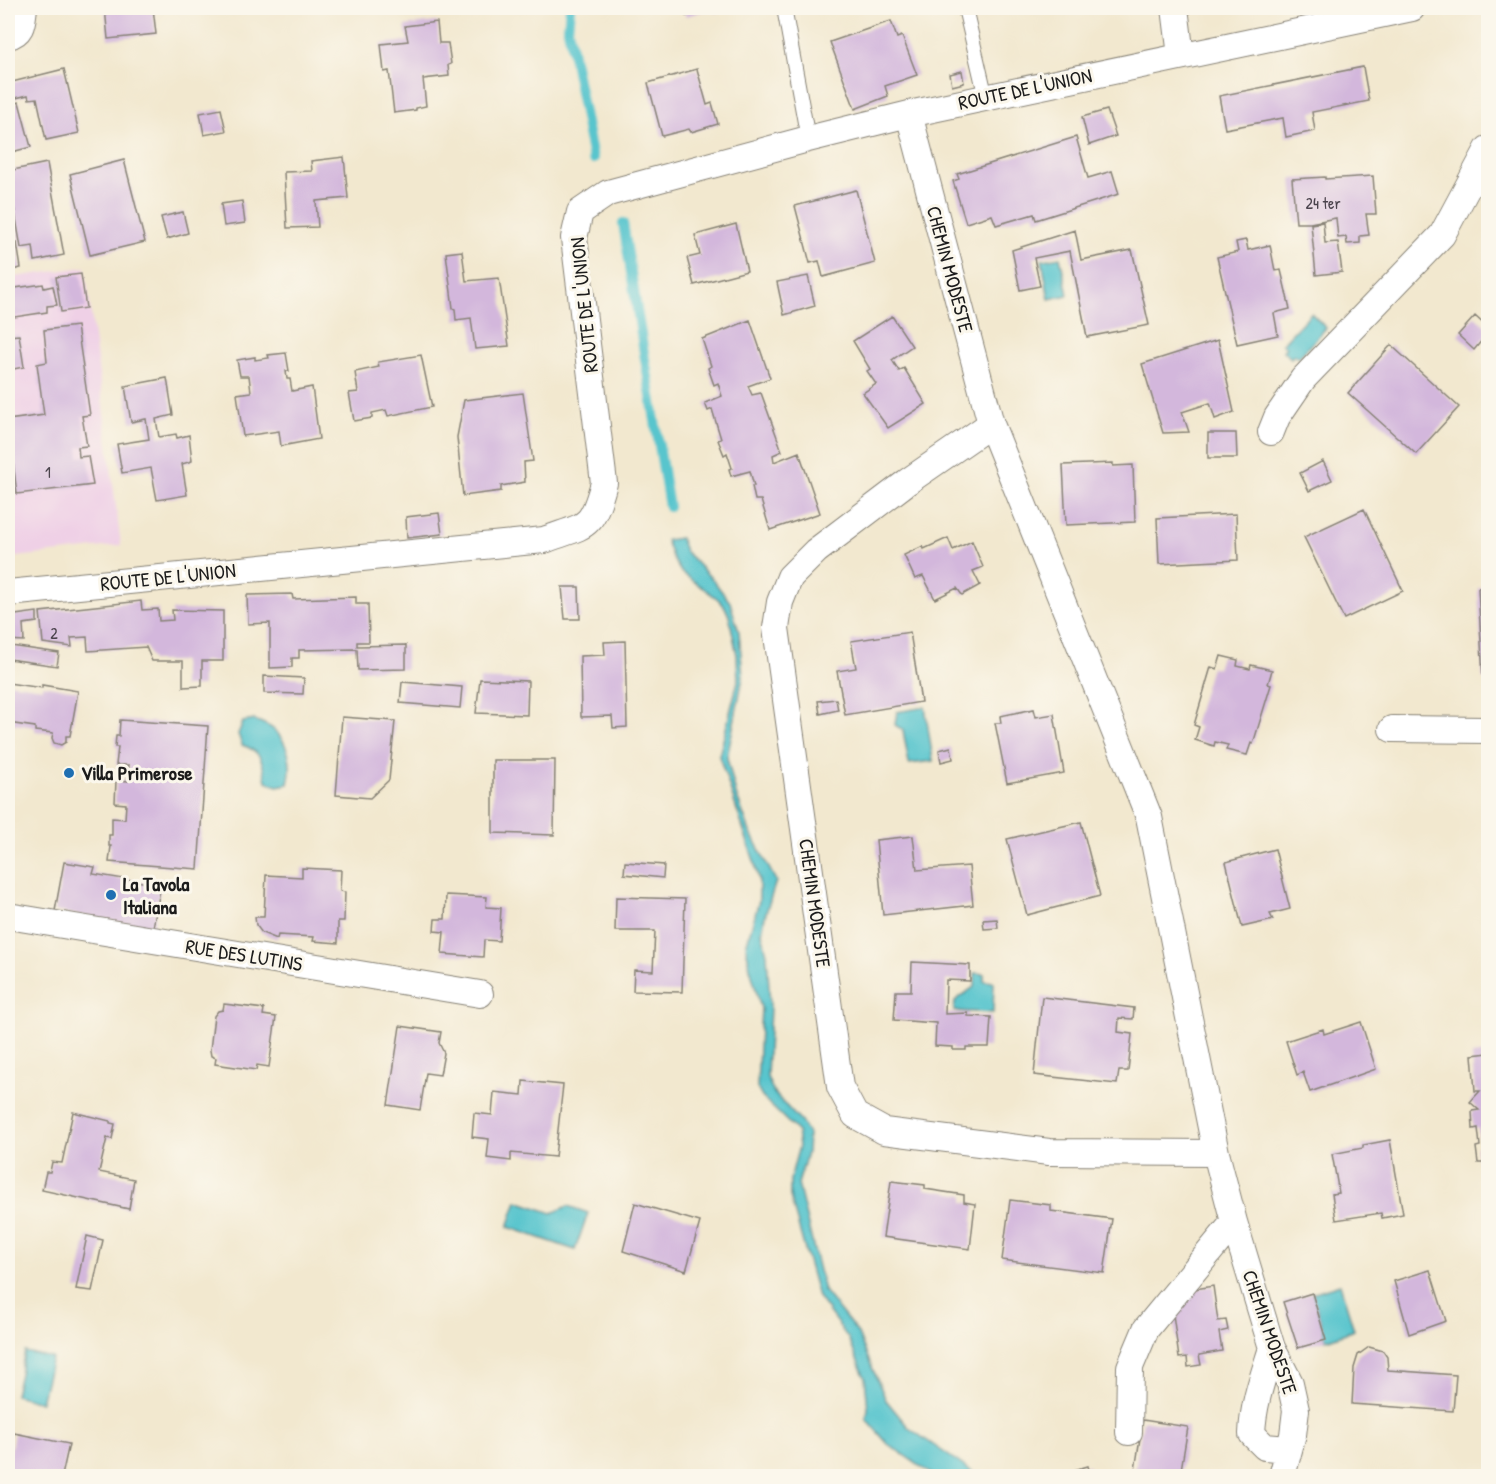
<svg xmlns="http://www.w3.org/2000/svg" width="1496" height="1484" font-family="'Patrick Hand',sans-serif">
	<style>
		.built { fill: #efd0e6 }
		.water { fill: #58c5cd; stroke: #3a7074; stroke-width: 1.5 }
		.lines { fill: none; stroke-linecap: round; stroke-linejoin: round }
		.stream { stroke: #58c5cd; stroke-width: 10 }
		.building { fill: #d3b7dc }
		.service-casing { stroke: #878276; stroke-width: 16 }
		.minor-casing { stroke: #878276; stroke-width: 28 }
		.service { stroke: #fff; stroke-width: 14 }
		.minor { stroke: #fff; stroke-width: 26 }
		.poi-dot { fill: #1f6fb2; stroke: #fbf7ec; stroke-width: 2 }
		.labels { text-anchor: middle; stroke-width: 6; stroke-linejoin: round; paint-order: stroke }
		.number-label { font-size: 16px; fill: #4a434c }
		.street-label { font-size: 20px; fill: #1c1c1c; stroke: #fbf7ec }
		.poi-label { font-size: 20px; font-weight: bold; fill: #1c1c1c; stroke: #fbf7ec; text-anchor: start }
	</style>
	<rect width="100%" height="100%" fill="#fbf7ec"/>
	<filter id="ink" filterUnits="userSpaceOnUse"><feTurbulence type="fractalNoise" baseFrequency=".0167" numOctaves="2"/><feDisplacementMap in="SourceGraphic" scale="12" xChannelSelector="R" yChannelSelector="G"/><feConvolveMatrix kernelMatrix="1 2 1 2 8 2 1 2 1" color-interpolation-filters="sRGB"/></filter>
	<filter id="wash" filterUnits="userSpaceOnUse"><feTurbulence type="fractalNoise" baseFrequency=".008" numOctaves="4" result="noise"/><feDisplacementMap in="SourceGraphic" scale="24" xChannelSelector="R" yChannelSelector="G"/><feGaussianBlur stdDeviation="1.35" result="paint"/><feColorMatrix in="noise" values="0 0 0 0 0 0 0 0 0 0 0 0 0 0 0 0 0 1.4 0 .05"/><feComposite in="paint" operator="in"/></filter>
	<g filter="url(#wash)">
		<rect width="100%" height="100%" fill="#f2e8cf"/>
		<!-- built -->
		<path class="built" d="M85,267L121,545L8,558V278Z"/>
		<!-- water -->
		<path class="water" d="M1060,257L1068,295L1049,299L1042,260Z
			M1311,313L1326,328L1298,358L1294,355L1291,358L1283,351L1286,347L1282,344Z
			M680,538L685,551L713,580L730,602L739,632L743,677L727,758L736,794L750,832L776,881L765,916L762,933L767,954L770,1006L767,1077L774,1093L802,1123L808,1134L807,1153L798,1184L824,1291L857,1332L886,1400L909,1428L978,1476H934L888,1444L866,1419L868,1409L865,1378L848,1338L818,1297L790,1196V1180L799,1146L797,1131L762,1097L757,1088L761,1008L750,968L746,946L759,901V880L755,864L719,756L738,681L737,655L729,616L725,607L718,599L681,572L673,559L666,540Z
			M925,707L933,761L909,764L903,730L895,725L897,712Z
			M255,720C261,723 268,725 273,729C289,742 293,765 288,784L277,786L266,781C262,761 263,752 242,745L238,734L243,722Z
			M975,973L984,974V981L994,982L993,1013L954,1011L955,1001L975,986Z
			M517,1201L552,1213L568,1206L588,1213L575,1250L508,1227Z
			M1340,1284L1354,1330L1326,1340L1312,1293Z
			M25,1352L52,1358L41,1402L15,1395Z"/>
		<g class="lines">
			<!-- stream -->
			<path class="stream" d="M570,8L568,29L593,159
				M623,223L669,507"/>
		</g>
		<g id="blocks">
			<!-- building -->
			<path class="building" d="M105,8H153L156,34L108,39Z
				M683,8H729L715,13L713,8L686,16Z
				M891,21L897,38L902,36L917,75L885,86L888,96L855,109L830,42Z
				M437,22L439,43H448L451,64L448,65L449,76L423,79L426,106L416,108V110L394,113L389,71L384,72L381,44L408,41L405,26Z
				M1363,67L1369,101L1312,112L1315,131L1286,137L1283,118L1225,129L1219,96Z
				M64,69L79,133L46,140L37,98L29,99L28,95L8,100V83Z
				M697,69L707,105L712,103L718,124L691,132L689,129L662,136L648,83Z
				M962,71L964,83L952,86L950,74Z
				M19,102L31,147L8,153V105Z
				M221,109L226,131L204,135L200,113Z
				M1107,110L1116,136L1089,145L1082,117Z
				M1076,137L1088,178L1112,171L1119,194L1036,220L1034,214L996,225L992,215L966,223L953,181L959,179L957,174Z
				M344,157L348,198L316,201L318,227L287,228L284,172L312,171L311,161Z
				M124,160L145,242L90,255L70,174Z
				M47,163L64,255L35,261L33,246L21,248L8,171Z
				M1373,176L1376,214H1366L1369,235L1360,236V243L1347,244L1346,237L1338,238L1336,218L1310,223H1296L1292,179L1325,177V179Z
				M856,190L875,263L823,277L819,261L810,263L795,206Z
				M242,201L245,223L224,226L221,204Z
				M183,212L188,233L167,239L161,217Z
				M1323,222L1325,243L1338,242L1342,272L1316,275L1311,224Z
				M736,224L747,271L694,285L687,258L700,255L695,235Z
				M1075,230L1081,260L1132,250L1149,325L1087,337L1070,251L1034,258L1040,286L1020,290L1012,250Z
				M1246,240L1248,250L1270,245L1275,271L1281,270L1290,309L1274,313L1278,335L1237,344L1217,257L1238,252L1236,242Z
				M17,243L21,268L8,271V245Z
				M462,251L466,281L499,278L509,346L475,349L471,318L456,320L455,309L453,308L446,253Z
				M81,274L86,308L61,312L56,277Z
				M808,276L815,306L784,315L777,282Z
				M43,284L44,288L53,286L57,305L47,306V312L8,318V289Z
				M892,316L912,346L892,360L899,371L904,368L926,404L888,428L863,393L876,384L867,371L870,369L853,341Z
				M1475,316L1488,328V333L1474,350L1458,335Z
				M750,320L770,378L748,386L752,395L761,393L782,451L773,455L774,462L799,452L820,513L770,530L761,500H755L752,486H754L750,471L731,476L729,469L732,468L727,453L724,455L718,440L721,439L712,409L708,411L705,403L722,396L718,383L714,385L708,368L711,366L702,339Z
				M77,326L90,415L82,416L87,446L78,447L79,457L88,456L93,485L17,494L8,420L44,415L37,364L47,362L44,330Z
				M19,335L24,367L8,370V336Z
				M1218,340L1234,412L1215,419L1210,403L1182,412L1189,432L1163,433L1142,364Z
				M1391,345L1459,407L1416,454L1348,393Z
				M286,353L289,371H286L287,379H290L292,391L312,387L319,439L281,446L279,431L243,436L237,394L251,392L249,376H240L237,360L255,357V360L269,358L268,355Z
				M421,355L432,407L388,416L386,410L372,413V418L354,421L349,393L358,392L355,372L379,367L378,362Z
				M167,378L173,415L156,419L159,437L176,434L177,438L189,435L192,461L182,464L187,495L157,500L151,468L122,473L117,444L149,439L146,419L131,422L125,386Z
				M523,393L533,461L524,462L525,482L501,486V491L463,496L457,437L464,400Z
				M1208,433H1236L1237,458H1208Z
				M1323,461L1332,480L1309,491L1300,473Z
				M1113,463V466L1133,465L1135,522L1066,525L1063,465Z
				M1364,509L1403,591L1344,619L1304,537Z
				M439,513L442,534L407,538L406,517Z
				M1236,514L1238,560L1159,564L1157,518Z
				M948,538L953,550L972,541L983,567L973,571L980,585L962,595L957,588L935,599L923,576L915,579L904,555L923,546L924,549Z
				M562,587H579L580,619H565Z
				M1488,587V679H1483L1478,588Z
				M292,594L293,599L356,597V604H368L369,642H357V646L406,645V669L358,670L357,649L299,650V658H292V667L270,668V623L248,624L247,595Z
				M141,601L142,610L158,609L159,621L173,620L172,610L223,611V661H202V686L183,687V661H152L146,647L88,651L87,637L71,638L72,647L43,643L40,612Z
				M37,612V622L23,624L24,641L8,640V616Z
				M910,632L921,702L845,715L837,671L856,668L851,641Z
				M625,641L627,727L613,728L612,716L581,717L580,656L605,655L604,642Z
				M11,646L59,653L57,666L9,659Z
				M1221,656L1238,660L1237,666L1250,669L1251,665L1272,670L1268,684L1271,685L1253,744L1251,743L1247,755L1226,750L1228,745L1215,742L1214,746L1195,740L1199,727L1194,725L1211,667L1217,669Z
				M264,676L304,678L303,694L264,693Z
				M480,679L528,681L527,715L476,713Z
				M402,682L462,687L460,708L400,703Z
				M8,683L42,688V685L78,691L70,736H66V742L61,745L54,743L52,738L53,733L35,731V727L8,723Z
				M836,699L838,710L820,714L818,701Z
				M1034,709L1036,717L1054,714L1064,773L1007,783L995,723H1001L1000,716Z
				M342,717L395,721L389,780L370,798L336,795Z
				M120,720L208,726L198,869L109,862L111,846H109V835H112V818L125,819L126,804L115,803L116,780L128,781L129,765H116L118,747H115L116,736H119Z
				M951,747L953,759L941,762L939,750Z
				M493,760H555L554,835L493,833Z
				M1081,822L1100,896L1027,915L1007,839Z
				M913,836L917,870L969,866L973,905L883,915L876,840Z
				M1275,849L1290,909L1270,914L1273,920L1242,927L1226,862Z
				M64,862L95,867L93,874L161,885L153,928L55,911Z
				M625,862L664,865L663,878L624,874Z
				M302,868L341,870L340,891L345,892L344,921H338V943L313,941L314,937L278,935L277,939L262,933L256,925L255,917H264L266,875L302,877Z
				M446,895L487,897L486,907L501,908L499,941L484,940L483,957L442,954L444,932L434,931L435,919H445Z
				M616,897L685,899L682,992L633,991L634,970L653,971L655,931H615Z
				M997,919L998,928L984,929L983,920Z
				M912,962L970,965V981L946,980L945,1014L968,1013V1016L991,1017L989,1047H966V1050H953V1047L935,1046L936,1023L894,1020L896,991H911Z
				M1042,997L1134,1008L1133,1019L1119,1018L1118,1032L1132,1034L1128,1071H1119L1117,1084L1034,1075Z
				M224,1004L264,1009L263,1015L276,1017L269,1067L257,1065L256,1070L215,1064L216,1058L211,1056L210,1050L214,1016L218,1011L223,1010Z
				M1361,1022L1376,1069L1310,1092L1303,1072L1297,1075L1286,1041L1323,1029L1324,1034Z
				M400,1026L441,1032L439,1043L444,1053L440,1075L426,1073L420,1110L388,1105Z
				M1488,1053V1163H1478L1476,1147L1480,1146L1478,1128L1473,1129L1472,1111L1479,1110L1470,1102L1480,1091H1475L1472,1055Z
				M523,1081L563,1085L555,1157L511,1153V1161L487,1158L489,1139L472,1137L474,1113L492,1115L494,1092L522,1095Z
				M73,1112L110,1121V1123L115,1124L112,1139L107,1138L99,1172L134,1179L129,1209L42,1190L46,1172H50L52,1162L62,1163Z
				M1390,1140L1403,1214L1382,1218L1381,1213L1336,1220L1332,1194L1339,1193L1332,1154L1363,1148V1145Z
				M891,1181L925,1185V1189L964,1195V1202L975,1204L970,1249L883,1237Z
				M1010,1200L1051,1205V1211L1112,1219L1104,1273L1002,1260Z
				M635,1203L700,1222L686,1271L623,1251Z
				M87,1236L103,1240L92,1291L76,1289Z
				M1430,1270L1446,1321L1409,1334L1394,1281Z
				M1213,1286L1218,1321L1226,1320L1228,1330L1219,1332L1222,1351L1199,1355L1201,1365L1188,1367L1187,1357L1179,1358L1172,1307L1189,1290Z
				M1312,1293L1326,1340L1298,1348L1283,1302Z
				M1369,1347L1383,1351L1387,1357L1388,1370L1456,1375L1453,1411L1352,1404L1354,1368L1358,1355Z
				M1143,1420L1188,1427L1180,1476H1134Z
				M14,1433L69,1444L62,1476H8V1465Z
				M1088,1466L1091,1476H1076L1074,1470Z"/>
		</g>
	</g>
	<g filter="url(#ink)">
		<use href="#blocks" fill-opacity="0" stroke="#878276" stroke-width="1.5"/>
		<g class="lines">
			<defs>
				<path id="service" d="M784,8L808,139
					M965,8L986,98"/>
				<path id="minor" d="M1175,8L1181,56
					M8,36C23,33 22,21 24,8
					M909,114L991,424L1149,817L1216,1153L1234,1222L1272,1348L1290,1383L1296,1410L1293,1435L1282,1476
					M991,424L907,482L816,551L790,577L780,602L776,628L840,1087L855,1115L884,1131L1049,1152L1216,1153
					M1271,432L1277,417L1303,379L1442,235L1488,149
					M8,593L544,540C588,524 591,530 604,483L574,238L580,212L608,193L808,139L909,114L1412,8
					M1392,729L1488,730
					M8,916L480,994
					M1272,1348C1263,1377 1253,1404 1252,1434L1265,1447L1288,1449
					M1129,1432L1130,1367L1146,1329L1234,1222"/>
			</defs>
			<!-- service casing -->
			<use href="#service" class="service-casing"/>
			<!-- minor casing -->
			<use href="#minor" class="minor-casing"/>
			<!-- service -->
			<use href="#service" class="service"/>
			<!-- minor -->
			<use href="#minor" class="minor"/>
		</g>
	</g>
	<!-- markers -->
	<g class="poi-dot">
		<circle cx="69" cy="773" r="6"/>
		<circle cx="111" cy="895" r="6"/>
	</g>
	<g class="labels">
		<!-- number labels -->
		<g class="number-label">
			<text x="1323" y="209">24 ter</text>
			<text x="48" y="478">1</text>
			<text x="54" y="639">2</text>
		</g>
		<!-- street labels -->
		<g class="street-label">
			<text transform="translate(1025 89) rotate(-12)" y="7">ROUTE DE L'UNION</text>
			<text transform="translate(950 269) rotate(75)" y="7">CHEMIN MODESTE</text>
			<text transform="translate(584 305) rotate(-96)" y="7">ROUTE DE L'UNION</text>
			<text transform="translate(168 577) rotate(-6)" y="7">ROUTE DE L'UNION</text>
			<text transform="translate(815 903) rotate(82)" y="7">CHEMIN MODESTE</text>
			<text transform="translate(244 955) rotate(9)" y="7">RUE DES LUTINS</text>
			<text transform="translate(1270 1332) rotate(71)" y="7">CHEMIN MODESTE</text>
		</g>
		<!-- poi labels -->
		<g class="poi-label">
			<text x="81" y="780">Villa Primerose</text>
			<text x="123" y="891">La Tavola<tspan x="123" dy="23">Italiana</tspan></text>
		</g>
	</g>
	<!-- margin -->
	<rect width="1496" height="1484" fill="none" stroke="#fbf7ec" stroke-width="30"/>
</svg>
